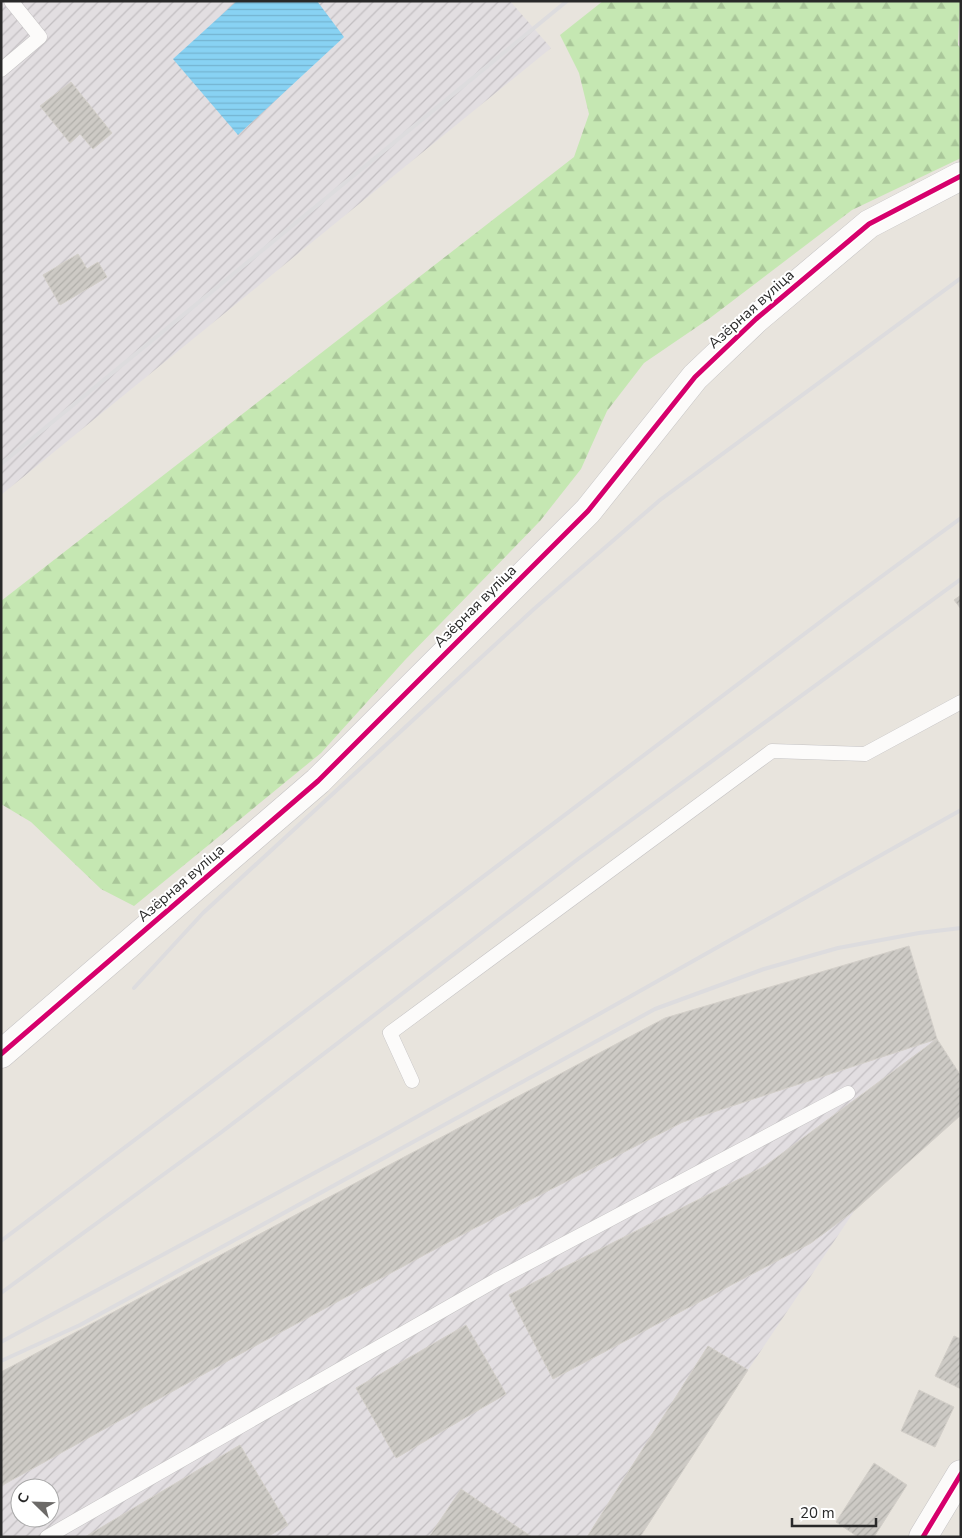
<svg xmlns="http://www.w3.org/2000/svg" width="962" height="1538" font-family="'Nunito Sans',sans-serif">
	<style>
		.industrial { fill: url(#industrial-furrows); fill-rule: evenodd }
		.forest { fill: url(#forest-firs) }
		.water { fill: url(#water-rules) }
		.building { fill: url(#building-hatch); stroke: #d3cfc9 }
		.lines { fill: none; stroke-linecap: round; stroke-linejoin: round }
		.lane-casing { stroke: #c5c3c4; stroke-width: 15 }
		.street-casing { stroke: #c5c3c4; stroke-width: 29 }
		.lane { stroke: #fcfbfa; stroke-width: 14 }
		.street { stroke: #fcfbfa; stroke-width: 28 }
		.rail { stroke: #dddcde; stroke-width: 4 }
		.cycleway-casing { stroke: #fff; stroke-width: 8 }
		.cycleway { stroke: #d6006c; stroke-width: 5 }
		.labels { text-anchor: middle; stroke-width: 4; stroke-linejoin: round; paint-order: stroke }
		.street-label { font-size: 15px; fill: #292929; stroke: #fff }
	</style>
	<defs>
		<pattern id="industrial-furrows" width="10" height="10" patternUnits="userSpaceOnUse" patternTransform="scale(1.25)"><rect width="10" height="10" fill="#e2dee1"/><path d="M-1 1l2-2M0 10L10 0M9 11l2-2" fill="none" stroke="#c2bec1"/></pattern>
		<pattern id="forest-firs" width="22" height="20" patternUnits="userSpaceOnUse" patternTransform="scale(1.25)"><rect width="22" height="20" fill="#c5e7b2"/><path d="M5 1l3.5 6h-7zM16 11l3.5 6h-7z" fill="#a9c699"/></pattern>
		<pattern id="water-rules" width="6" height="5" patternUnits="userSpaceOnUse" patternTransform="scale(1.25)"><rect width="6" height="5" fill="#88d2f3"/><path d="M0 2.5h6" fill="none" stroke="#75b4d0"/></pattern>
		<pattern id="building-hatch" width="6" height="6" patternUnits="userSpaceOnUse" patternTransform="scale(1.25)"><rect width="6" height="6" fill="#cdcac5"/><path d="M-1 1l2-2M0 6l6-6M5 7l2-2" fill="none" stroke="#b0aea9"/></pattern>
	</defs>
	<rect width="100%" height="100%" fill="#e8e4dd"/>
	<!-- industrial -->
	<path class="industrial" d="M1,1H510L551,48L1,495Z
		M909,946L937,1039L855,1210L748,1370L640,1537H1V1372ZM20,1488H50V1518H20Z"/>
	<!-- forest -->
	<path class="forest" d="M603,1H960L958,45L961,49V158L852,210L710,318L644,363L607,411L581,469L540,521L405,660L321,753L134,906L101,889L31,822L1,804V601L574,157L589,114L579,73L560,35Z"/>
	<!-- water -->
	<path class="water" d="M237,1H317L344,37L238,135L173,59Z"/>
	<!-- building -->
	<path class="building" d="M71,82L112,133L93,149L80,134L70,143L40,106Z
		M78,254L87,269L98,262L107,277L60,305L43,275Z
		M961,595V609L954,600Z
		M909,946L937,1039L683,1122L469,1231L242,1353L1,1486V1372L665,1018Z
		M937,1039L961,1076V1115L855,1210L811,1243L553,1379L509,1295L765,1166Z
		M466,1325L506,1394L396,1458L356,1388Z
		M954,1336L961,1339V1389L935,1376Z
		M708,1346L748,1370L640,1537H587Z
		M919,1390L954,1407L935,1447L901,1431Z
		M240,1445L288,1525L267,1537H85Z
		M874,1463L907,1485L874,1537H858L836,1522Z
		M461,1489L532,1537H429Z"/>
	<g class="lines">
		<defs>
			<path id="lane" d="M1,70L40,37L11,1
				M412,1081L390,1033L772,751L865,754L961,702
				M47,1537L496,1280L848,1093"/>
			<path id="street" d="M1,1054L318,781L588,511L695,377L756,319L869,224L961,176
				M923,1537L961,1474"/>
		</defs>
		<!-- lane casing -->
		<use href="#lane" class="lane-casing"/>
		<!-- street casing -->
		<use href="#street" class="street-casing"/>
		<!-- lane -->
		<use href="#lane" class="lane"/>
		<!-- street -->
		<use href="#street" class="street"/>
		<!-- rail -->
		<path class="rail" d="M1,464L567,1
			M134,988L203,913L534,609L660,500L961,278
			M1,1241L840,607L961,518
			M1,1293L219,1134L578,859L961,579
			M1,1342L381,1137L961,810
			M1,1361L80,1325L655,1009L764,969L838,948L919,933L961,928"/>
		<defs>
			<path id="cycleway" d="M1,1054L318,781L588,511L695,377L756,319L869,224L961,176
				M923,1537L961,1474"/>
		</defs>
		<!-- cycleway casing -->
		<use href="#cycleway" class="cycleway-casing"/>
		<!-- cycleway -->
		<use href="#cycleway" class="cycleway"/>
	</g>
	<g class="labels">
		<!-- street labels -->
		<g class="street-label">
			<text transform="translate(751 309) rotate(-42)" y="5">Азёрная вуліца</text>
			<text transform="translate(475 606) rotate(-45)" y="5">Азёрная вуліца</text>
			<text transform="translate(181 883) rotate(-41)" y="5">Азёрная вуліца</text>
		</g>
	</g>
	<!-- border -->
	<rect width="962" height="1538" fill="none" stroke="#292929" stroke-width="5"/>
	<!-- north arrow -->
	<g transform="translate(35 1503) rotate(293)"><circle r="24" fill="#ffffff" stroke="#a9a9a9"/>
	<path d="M0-4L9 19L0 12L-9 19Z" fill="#6c6a68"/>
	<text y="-8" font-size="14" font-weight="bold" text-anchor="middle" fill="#292929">С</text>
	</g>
	<!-- scale -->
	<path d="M792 1518v8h84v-8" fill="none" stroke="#292929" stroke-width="2.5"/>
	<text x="800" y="1518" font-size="15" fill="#292929" stroke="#ffffff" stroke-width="4" paint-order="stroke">20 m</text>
</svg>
